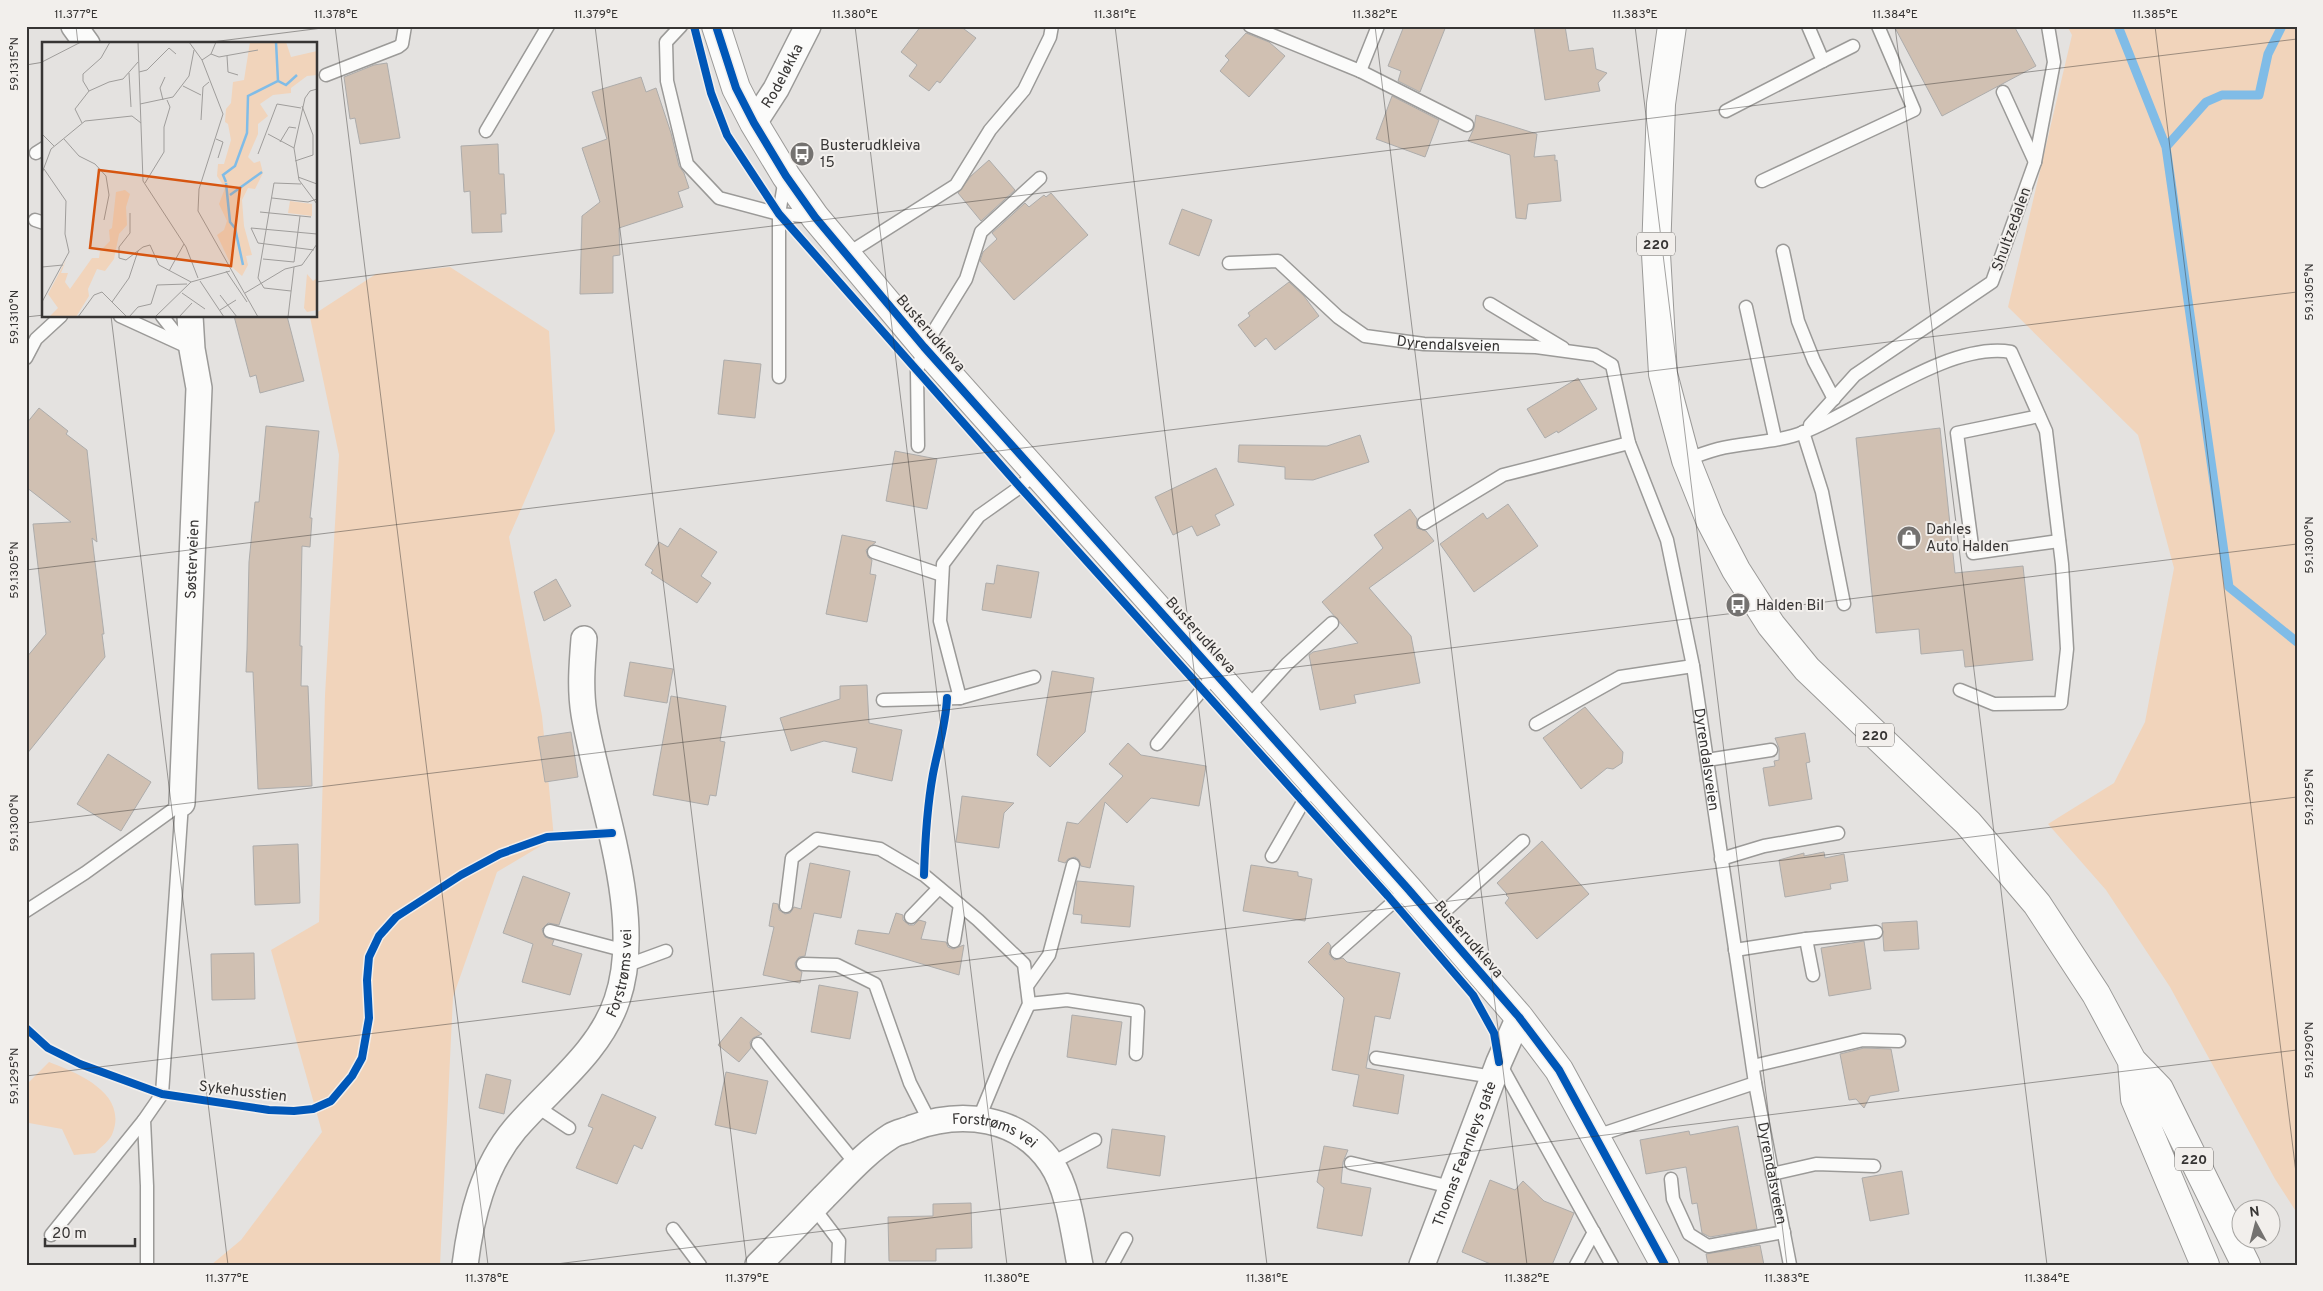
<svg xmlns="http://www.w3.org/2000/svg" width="2323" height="1291" font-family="Overpass,sans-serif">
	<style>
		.green { fill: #f1d4bb }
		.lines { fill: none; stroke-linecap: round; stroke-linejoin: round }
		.stream { stroke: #80bce7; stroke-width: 9 }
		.building { fill: #d0c0b2; stroke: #adacab }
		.lane-casing { stroke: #9b9a98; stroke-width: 15 }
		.street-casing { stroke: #9b9a98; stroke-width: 28 }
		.secondary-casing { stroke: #9b9a98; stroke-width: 30 }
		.primary-casing { stroke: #9b9a98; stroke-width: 30 }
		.lane { stroke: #fbfbfa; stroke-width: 12 }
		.street { stroke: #fbfbfa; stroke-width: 25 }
		.secondary { stroke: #fbfbfa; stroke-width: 28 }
		.primary { stroke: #fbfbfa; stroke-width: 28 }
		.cycleway-casing { stroke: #f2efec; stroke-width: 11 }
		.cycleway { stroke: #0057b8; stroke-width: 8 }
		.ticks { fill: none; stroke: #373534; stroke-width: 1; stroke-opacity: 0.45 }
		.labels { text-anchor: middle; stroke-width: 4; stroke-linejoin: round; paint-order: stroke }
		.shield { fill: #f2efec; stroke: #6f6d6b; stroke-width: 1 }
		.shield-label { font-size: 14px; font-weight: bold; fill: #373534 }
		.street-label { font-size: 15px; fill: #373534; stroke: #f2efec }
		.poi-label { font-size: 15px; fill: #373534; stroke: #f2efec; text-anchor: start }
		.inset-river { fill: none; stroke: #80bce7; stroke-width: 2.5 }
		.inset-road { fill: none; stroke: #9f9d9b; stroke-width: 1 }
		.view { fill: #d65510; fill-opacity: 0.15; stroke: #d65510; stroke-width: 2.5 }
		.inset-edge { fill: none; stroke: #373534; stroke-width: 2.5 }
		.neatline { fill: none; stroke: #373534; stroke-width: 2 }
		.ticks-label { font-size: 12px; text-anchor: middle; fill: #373534 }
	</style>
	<rect width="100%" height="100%" fill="#e4e2e0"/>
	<!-- green -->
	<path class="green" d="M2067,26H2297V1213L2275,1179L2170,987L2106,890L2048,824L2114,783L2145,722L2174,568L2138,435L2008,307L2072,35Z
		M450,267L549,331L555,431L509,537L542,716L554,838L497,872L453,997L440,1265H211L241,1240L322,1132L271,950L319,922L325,695L339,455L310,317L316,316V313L376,274Z
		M49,1062C78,1073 127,1093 113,1132C111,1140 101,1147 95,1153L74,1155L62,1129L29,1123L26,1113V1085Z"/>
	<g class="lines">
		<!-- stream -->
		<path class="stream" d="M2118,26L2166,147L2229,587L2297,642
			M2166,147L2206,102L2222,95H2259L2268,54L2282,26"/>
	</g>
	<!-- building -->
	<path class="building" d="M921,26H960L976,38L940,83L937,81L929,91L909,76L917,65L901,52Z
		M1404,26H1446L1420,92L1398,81L1401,71L1388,66Z
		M1534,26H1565L1569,51L1593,48L1596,69L1607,73L1598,83L1600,91L1545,100Z
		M1894,26H2014L2036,66L1942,116Z
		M1246,33L1269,42L1285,56L1249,97L1220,71L1229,60L1225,56Z
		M387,63L400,138L360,144L355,118L350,119L344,77L374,65Z
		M641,77L646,92L656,88L671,133L679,166L684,173L689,188L678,192L683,207L619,228L620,255L613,256V293L580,294L582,216L600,202L582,148L607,139L592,92Z
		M1392,96L1439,120L1425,157L1376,139Z
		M1476,115L1537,134L1534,157L1555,155V161L1557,160L1561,201L1528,204L1526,219L1516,218L1510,155L1468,141L1474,128Z
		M498,144L499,174H504L506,214H501L502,232L472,233L470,191L464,192L461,146Z
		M989,160L1015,190L981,221L958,193L971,176Z
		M1051,193L1088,235L1014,300L980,261L983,252L997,239L992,233L1025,203L1029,207L1044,195L1046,197Z
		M1182,209L1212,220L1199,256L1169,244Z
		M1289,282L1304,296L1319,316L1275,350L1266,338L1255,347L1238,325L1250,316L1248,313Z
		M234,316H287L304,381L260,393L256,375L250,377Z
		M724,360L761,364L755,418L718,414Z
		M1578,378L1597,409L1558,433L1557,431L1545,438L1527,409Z
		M39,408L68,431L66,434L87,450L97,542L92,538L104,634H102L105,657L26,755V658L46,634L33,524L71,522L26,487V424Z
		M266,426L319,431L310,518H312L310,547L302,546L300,646H302L301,686H308L312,786L258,789L253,672H246L247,650L249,562L255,502H259Z
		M1940,428L1955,573L2023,566L2033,660L1965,667L1963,650L1921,654L1919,629L1876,633L1856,438Z
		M1360,435L1369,462L1313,480L1285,479V467L1238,462L1239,445L1327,446Z
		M895,451L937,459L927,509L886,501Z
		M1216,468L1234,505L1215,515L1220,525L1197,536L1192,526L1173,535L1155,497Z
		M1508,504L1538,546L1474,592L1440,544L1483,513L1487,519Z
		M1410,509L1417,519V528L1426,531L1434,541L1369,588L1411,636L1420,683L1354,695L1356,703L1320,710L1309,655L1313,652L1358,643L1322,602L1383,548L1374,535Z
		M680,528L717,552L701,576L711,583L697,603L651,573L653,570L645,565L659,542L668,547Z
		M842,535L876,542L866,550L868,557L872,560L870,574L876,575L867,622L826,614Z
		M997,565L1039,572L1031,618L982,610L986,583L994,584Z
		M556,579L571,606L544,621L534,592Z
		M630,662L673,669L667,703L624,696Z
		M1052,671L1094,678L1085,732L1050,767L1037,755Z
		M867,685L869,723L902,730L892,781L852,772L857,748L824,741L791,751L780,718L840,699V686Z
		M671,696L726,706L720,741L725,742L716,796L710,795L708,805L653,795Z
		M1585,707L1623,752L1622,763L1613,769L1607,768L1581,789L1543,738Z
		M571,732L578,777L545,782L538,737Z
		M1805,733L1810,762L1806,763L1812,799L1769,806L1763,768L1775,766L1774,761L1779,760V748L1775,738Z
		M1128,743L1141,755L1206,766L1199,806L1151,798L1127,823L1105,802L1090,868L1081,866L1079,860L1075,857L1068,859L1065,863L1058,861L1067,822L1078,824L1123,776L1109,764Z
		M108,754L151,782L121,831L77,804Z
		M962,796L1014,803L1004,813L999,848L956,842Z
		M1542,841L1589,894L1537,939L1505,903L1509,898L1506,895L1507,894L1497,883Z
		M298,844L300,903L255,905L253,846Z
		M1824,852L1825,858L1844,854L1848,881L1830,884L1831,889L1785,897L1779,860L1804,853V856Z
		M810,863L850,871L841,918L814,913L805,956L799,957L795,963L796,968L802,972L800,983L763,975L774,927L769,926L773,903L778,904L779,910L785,914L790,913L794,907L801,909Z
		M1251,865L1298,872V876L1312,879L1305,921L1243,911Z
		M523,876L570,893L559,925L548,923L542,929L545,937L554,940L552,945L582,954L570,995L522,982L533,944L503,933Z
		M1077,881L1134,886L1130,927L1081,923L1082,915L1073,914Z
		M896,913L903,915V920L909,925H914L919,920L926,922L921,939L946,942L948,947L953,949L964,945L959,975L855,944L858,930L889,934Z
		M1917,921L1919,949L1884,951L1882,923Z
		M1864,941L1871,989L1829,996L1821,948Z
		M1328,942L1331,946L1329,954L1334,960L1343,958L1347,962L1400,973L1390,1019L1375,1016L1366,1068L1404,1075L1398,1114L1353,1106L1359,1075L1332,1070L1344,998L1308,962Z
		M254,953L255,999L212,1000L211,954Z
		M819,985L858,992L850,1039L811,1032Z
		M1072,1015L1122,1022L1116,1065L1067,1057Z
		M741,1017L762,1034L753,1038L750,1042L751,1048L739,1062L718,1045Z
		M1864,1048L1891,1049L1899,1091L1870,1096L1864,1108L1856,1099L1849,1100L1840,1054Z
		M726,1072L768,1081L756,1134L715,1125Z
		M486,1074L511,1080L504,1114L479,1108Z
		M602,1094L656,1117L642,1149L634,1145L617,1184L576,1168L593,1128L588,1126Z
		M1738,1126L1757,1229L1710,1237L1702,1233L1697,1203L1692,1204L1686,1167L1646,1174L1640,1140L1689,1131L1690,1135Z
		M1112,1129L1165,1136L1160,1176L1107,1168Z
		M1324,1146L1348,1150L1343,1162L1341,1183L1371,1188L1362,1236L1317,1228L1324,1188L1317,1182Z
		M1902,1171L1909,1214L1870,1221L1862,1178Z
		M1490,1180L1515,1190L1523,1181L1544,1201L1574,1213L1552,1265H1493L1462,1252Z
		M971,1203L972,1248L936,1249V1261H889L888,1217L933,1216V1204Z
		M1760,1245L1764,1265H1708L1706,1254Z"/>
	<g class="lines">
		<defs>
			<g id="lane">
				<path d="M681,26L666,42L667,81L687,164L719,198L779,214L814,217"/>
				<path d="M1250,26L1360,71L1378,26"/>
				<path d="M1823,61L1853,46"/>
				<path d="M1360,71L1467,125"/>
				<path d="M326,75L398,47L402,44L405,26"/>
				<path d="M2003,92L2035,162"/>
				<path d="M1726,111L1823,61L1808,26"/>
				<path d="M486,131L548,26"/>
				<path d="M36,153L44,148"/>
				<path d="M1762,181L1914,110L1878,26"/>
				<path d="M35,220L44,223"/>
				<path d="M1783,251L1798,321L1814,361L1834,399"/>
				<path d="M847,254L956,185L990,130L1024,90L1050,37L1052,26"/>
				<path id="s1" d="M1229,263L1278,261L1338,317L1365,336L1424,344L1536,347L1595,355L1612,365L1629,443L1667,540L1693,666L1755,1083L1790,1265"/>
				<path d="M1490,304L1563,348"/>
				<path d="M1746,307L1775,438"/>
				<path d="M120,316L192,349"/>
				<path d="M162,316L184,344"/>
				<path d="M26,358L36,339L61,316"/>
				<path d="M779,377V214L785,178"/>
				<path d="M2039,416L1957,433L1973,553L2059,541"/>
				<path d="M1810,425L1855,375L1992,282L2035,162L2054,62L2048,26"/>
				<path d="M1803,432L1822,492L1844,604"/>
				<path d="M918,446L917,371L924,347L966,279L981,232L1040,178"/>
				<path d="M1686,460C1696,456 1707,452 1718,449C1746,442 1777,443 1804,432C1861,410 1949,341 2011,352L2046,431L2062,564L2067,649L2061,703L1994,704L1960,690"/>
				<path d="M1424,523L1503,475L1629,443"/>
				<path d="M874,552L942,575"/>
				<path d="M1034,677L960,698L940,621L943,564L979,516L1020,487L1036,472"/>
				<path d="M883,700L960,698"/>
				<path d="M1247,708L1287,664L1332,623"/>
				<path d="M1536,724L1620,677L1693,666"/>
				<path d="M1157,744L1216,673"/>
				<path d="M1707,760L1771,750"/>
				<path d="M1272,856L1314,783"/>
				<path d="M1721,859L1764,846L1838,833"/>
				<path d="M786,906L792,858L817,839L880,849L924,875L978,920L1024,964L1029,1004L1004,1058L979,1118"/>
				<path d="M26,911L85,873L182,803"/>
				<path d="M911,917L939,888"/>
				<path d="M1435,920L1523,841"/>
				<path d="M550,931L626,951"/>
				<path d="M1806,939L1813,975"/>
				<path d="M954,941L960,905"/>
				<path d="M1735,950L1806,939L1876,932"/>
				<path d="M1337,952L1408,889"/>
				<path d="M803,964L837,965L875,984L910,1083L930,1122"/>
				<path d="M625,966L666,951"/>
				<path d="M1027,986L1049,955L1073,865"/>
				<path d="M1029,1004L1067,1000L1138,1011L1136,1054"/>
				<path d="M758,1044L856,1164"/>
				<path d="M1376,1058L1493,1077"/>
				<path d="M1499,1062L1612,1265"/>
				<path d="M1753,1066L1863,1040L1899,1041"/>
				<path d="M536,1106L569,1128"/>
				<path d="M1596,1136L1755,1083"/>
				<path d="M1052,1163L1095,1140"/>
				<path d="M1351,1163L1451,1187"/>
				<path d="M1772,1174L1816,1164L1874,1166"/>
				<path d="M1671,1179L1673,1199L1689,1234L1708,1246L1784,1232"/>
				<path d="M814,1208L839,1241L838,1265"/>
				<path d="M673,1229L700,1265"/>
				<path d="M51,1235L144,1120"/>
				<path d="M147,1265V1186L144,1120L162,1094L182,803"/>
				<path d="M1112,1265L1126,1239"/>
				<path d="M1576,1265L1594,1232"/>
			</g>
			<g id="street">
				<path d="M74,26L87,44"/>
				<path id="s2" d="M754,123L776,89L808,26"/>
				<path id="s3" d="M182,803L199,388L192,349L190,316"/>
				<path id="s4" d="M465,1265C471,1217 483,1167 515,1129C550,1088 600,1052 617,1000C646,916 598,798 584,714C580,689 582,664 584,639"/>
				<path id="s5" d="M758,1265C780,1243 802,1220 824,1197C845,1176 866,1152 891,1136C897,1132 906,1131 912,1128C962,1110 1019,1116 1051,1163C1069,1189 1074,1235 1080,1265"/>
				<path id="s6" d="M1422,1265L1499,1062L1519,1017"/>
			</g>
			<path id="secondary" d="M716,26L736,88L754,123L786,176L815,217L924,347L1408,889L1519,1017L1559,1070L1665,1265"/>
			<path id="primary" d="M1672,26L1661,104L1656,254L1663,374L1686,460L1710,520L1736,570L1771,625L1807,669L1968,823L2037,904L2096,994L2132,1061L2159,1089L2246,1265
				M2132,1061L2135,1099L2205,1265"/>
		</defs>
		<!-- lane casing -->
		<use href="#lane" class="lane-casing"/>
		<!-- street casing -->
		<use href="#street" class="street-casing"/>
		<!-- secondary casing -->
		<use href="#secondary" class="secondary-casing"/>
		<!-- primary casing -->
		<use href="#primary" class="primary-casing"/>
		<!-- lane -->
		<use href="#lane" class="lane"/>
		<!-- street -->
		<use href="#street" class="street"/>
		<!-- secondary -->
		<use href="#secondary" class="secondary"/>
		<!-- primary -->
		<use href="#primary" class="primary"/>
		<defs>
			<path id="cycleway" d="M694,26L711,93L727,135L779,214L1020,487L1388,896L1473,995L1494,1033L1499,1062
				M716,26L736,88L754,123L786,176L815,217L924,347L1408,889L1519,1017L1559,1070L1665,1265
				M924,875C925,841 927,807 933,774C938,748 946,724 947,698
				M26,1028L48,1048L80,1064L162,1094L269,1110L294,1111L313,1109L331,1101L352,1076L362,1058L369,1018L367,980L369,957L379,936L396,917L461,875L500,854L547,837L612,833"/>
		</defs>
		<!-- cycleway casing -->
		<use href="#cycleway" class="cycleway-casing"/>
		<!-- cycleway -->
		<use href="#cycleway" class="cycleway"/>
	</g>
	<!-- ticks -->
	<path class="ticks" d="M76,26L78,44M335,26L488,1265M595,26L747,1265M855,26L1007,1265M1115,26L1267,1265M1375,26L1527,1265M1635,26L1787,1265M1895,26L2047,1265M2155,26L2297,1181M196,44L338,26M26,65L44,62M316,282L2297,39M111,316L228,1265M26,317L44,315M26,570L2297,292M26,823L2297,544M26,1076L2297,797M548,1265L2297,1050"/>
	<!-- icons -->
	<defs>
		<symbol id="bus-disc" viewBox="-11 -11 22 22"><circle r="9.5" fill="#747270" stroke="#f2efec"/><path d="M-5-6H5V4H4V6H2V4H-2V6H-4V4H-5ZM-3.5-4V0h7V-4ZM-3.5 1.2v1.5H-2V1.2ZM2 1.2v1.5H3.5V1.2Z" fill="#fff"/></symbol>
		<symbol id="shop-disc" viewBox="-11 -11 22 22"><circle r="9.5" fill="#747270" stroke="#f2efec"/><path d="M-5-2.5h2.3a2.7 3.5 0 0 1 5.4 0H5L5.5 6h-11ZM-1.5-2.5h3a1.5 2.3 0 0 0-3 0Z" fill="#fff"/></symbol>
	</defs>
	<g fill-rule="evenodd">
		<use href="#bus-disc" x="788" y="140" width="28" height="28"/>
		<use href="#shop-disc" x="1895" y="524" width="28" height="28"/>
		<use href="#bus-disc" x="1724" y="591" width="28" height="28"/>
	</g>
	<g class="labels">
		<!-- shield labels -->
		<g class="shield">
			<rect x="1637" y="232.5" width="38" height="23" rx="4"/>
			<rect x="1856" y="723.5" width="38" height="23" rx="4"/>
			<rect x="2175" y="1147.5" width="38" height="23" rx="4"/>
		</g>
		<g class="shield-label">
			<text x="1656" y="249">220</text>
			<text x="1875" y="740">220</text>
			<text x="2194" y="1164">220</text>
		</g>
		<!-- street labels -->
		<g class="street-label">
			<text dy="5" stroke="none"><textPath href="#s2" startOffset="55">Rodeløkka</textPath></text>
			<text transform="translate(2011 229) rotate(-70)" y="5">Shultzedalen</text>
			<text transform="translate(931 333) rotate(49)" y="5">Busterudkleva</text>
			<text dy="5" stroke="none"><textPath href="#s1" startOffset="248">Dyrendalsveien</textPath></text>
			<text dy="5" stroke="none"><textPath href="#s3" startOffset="244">Søsterveien</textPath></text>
			<text transform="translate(1201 635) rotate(48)" y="5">Busterudkleva</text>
			<text dy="5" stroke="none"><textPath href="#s1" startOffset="822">Dyrendalsveien</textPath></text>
			<text transform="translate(1469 939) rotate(49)" y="5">Busterudkleva</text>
			<text dy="5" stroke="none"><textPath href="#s4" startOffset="340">Forstrøms vei</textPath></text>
			<text transform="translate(243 1091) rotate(7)" y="5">Sykehusstien</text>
			<text dy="5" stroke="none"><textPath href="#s5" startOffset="294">Forstrøms vei</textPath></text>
			<text dy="5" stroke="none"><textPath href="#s6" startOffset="119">Thomas Fearnleys gate</textPath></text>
			<text dy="5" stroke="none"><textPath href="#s1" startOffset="1241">Dyrendalsveien</textPath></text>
		</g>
		<!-- poi labels -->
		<g class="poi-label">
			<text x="820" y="150">Busterudkleiva<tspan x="820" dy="17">15</tspan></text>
			<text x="1926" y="534">Dahles<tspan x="1926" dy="17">Auto Halden</tspan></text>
			<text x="1756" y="610">Halden Bil</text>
		</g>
	</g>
	<!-- overview -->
	<g transform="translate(42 42)">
		<rect width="275" height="275" fill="#e4e2e0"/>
		<path d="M208,0H244L249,15L275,9V33L265,34L249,46V51L231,53L218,62L226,74L216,82V92L206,115L212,121L218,119L221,131L213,147L206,146L200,158L202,184L210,213L204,214L206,223L200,234L190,225L175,193L182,188L185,179L177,162L183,146L175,134L176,122H182L189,98L186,82L183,80L184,67L189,61L191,40L202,38ZM83,148L88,152L84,165L85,183L77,192L72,217L63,229L55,227L46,247L47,254L34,275H7L16,266L6,252L24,218L19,231H26L23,240L28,247L50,216H57L58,209L68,199L67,188L70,186L74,150ZM248,159L270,162V174L246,171ZM265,232L271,239L275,236V268L265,270L262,266Z" fill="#f1d4bb"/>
		<path class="inset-river" d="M234,0L236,39M184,140L181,133L193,124L205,91L206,54L236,39L244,43L255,33M184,141L188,180L193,186L201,223M188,153L220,130"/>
		<path class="inset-road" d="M68,0L59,16L41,32V39L47,49L67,40L81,37L96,20M96,0L101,139L144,205L156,236M147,0L160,18L181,72L157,147L156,169L216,275M169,12L177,15L216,8M185,14L186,30L196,33M160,18L169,12L174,0M0,20L39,0M97,30L105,28L127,6L134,12M87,31L89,65M141,44L159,53M275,47L268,49L263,56L252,106L257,138L275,162M121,58L118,46L123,35M98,62L131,55L147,34L152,8M159,78L161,45L167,40M40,81L33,67L47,49M0,92L12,104M226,92L252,106M22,97L37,114L53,122L64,134L67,153L62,178M174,97L181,100L176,116M238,100L247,85L254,86M216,112L235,62L259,66M253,119L271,113V93L260,64M0,131L9,107L43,79L90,74L99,81M256,135L275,142M103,141L122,110V85L128,65L125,58M230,156L266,160L275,157M218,170L269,175M88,171V191L77,205V216L84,218L101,205L108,203L117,223L149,240M272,208L216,201L209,186L275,192M221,217L252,220L258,174M0,225L21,223M127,229L142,202M184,229L205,260M158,239L182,275M249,249L222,246L216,236L232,141L259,142M140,251L163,267M203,251L243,227L260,223L275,202M178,253L195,275M0,260L27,210L23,192L24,159L2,127M70,260L87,236L96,209M178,268L194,258M36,275L52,253L60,250L85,275M87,275L96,265L109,262L115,243L145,242M113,275L149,240L188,229M137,275L150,261M246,275L252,225"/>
		<path class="view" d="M57,128L198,146L189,224L48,206Z"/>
		<rect width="275" height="275" class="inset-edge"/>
	</g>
	<!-- border -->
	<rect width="2323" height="1291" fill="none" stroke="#f2efec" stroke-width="55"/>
	<!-- north arrow -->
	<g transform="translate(2256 1224) rotate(353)"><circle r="24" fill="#f2efec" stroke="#a7a5a2"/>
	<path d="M0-4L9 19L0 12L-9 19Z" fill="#747270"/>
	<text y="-8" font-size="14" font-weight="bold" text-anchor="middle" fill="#373534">N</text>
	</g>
	<!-- scale -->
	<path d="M45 1238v8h90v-8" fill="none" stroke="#373534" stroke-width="2.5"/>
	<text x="52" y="1238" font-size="15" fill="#373534" stroke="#f2efec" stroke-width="4" paint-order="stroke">20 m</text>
	<rect x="28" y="28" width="2268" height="1236" class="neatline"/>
	<g class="ticks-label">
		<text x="76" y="18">11.377°E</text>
		<text x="336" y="18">11.378°E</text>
		<text x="596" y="18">11.379°E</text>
		<text x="855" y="18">11.380°E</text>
		<text x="1115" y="18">11.381°E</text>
		<text x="1375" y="18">11.382°E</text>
		<text x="1635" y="18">11.383°E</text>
		<text x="1895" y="18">11.384°E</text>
		<text x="2155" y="18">11.385°E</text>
		<text transform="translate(14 64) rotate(-90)" y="4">59.1315°N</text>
		<text transform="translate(2309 292) rotate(-90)" y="4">59.1305°N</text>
		<text transform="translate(14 317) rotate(-90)" y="4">59.1310°N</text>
		<text transform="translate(2309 545) rotate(-90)" y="4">59.1300°N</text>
		<text transform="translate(14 570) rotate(-90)" y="4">59.1305°N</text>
		<text transform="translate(2309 797) rotate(-90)" y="4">59.1295°N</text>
		<text transform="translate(14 823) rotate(-90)" y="4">59.1300°N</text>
		<text transform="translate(2309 1050) rotate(-90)" y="4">59.1290°N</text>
		<text transform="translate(14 1076) rotate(-90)" y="4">59.1295°N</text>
		<text x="227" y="1282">11.377°E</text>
		<text x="487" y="1282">11.378°E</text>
		<text x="747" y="1282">11.379°E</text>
		<text x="1007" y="1282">11.380°E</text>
		<text x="1267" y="1282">11.381°E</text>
		<text x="1527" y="1282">11.382°E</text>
		<text x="1787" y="1282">11.383°E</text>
		<text x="2047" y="1282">11.384°E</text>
	</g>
</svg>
